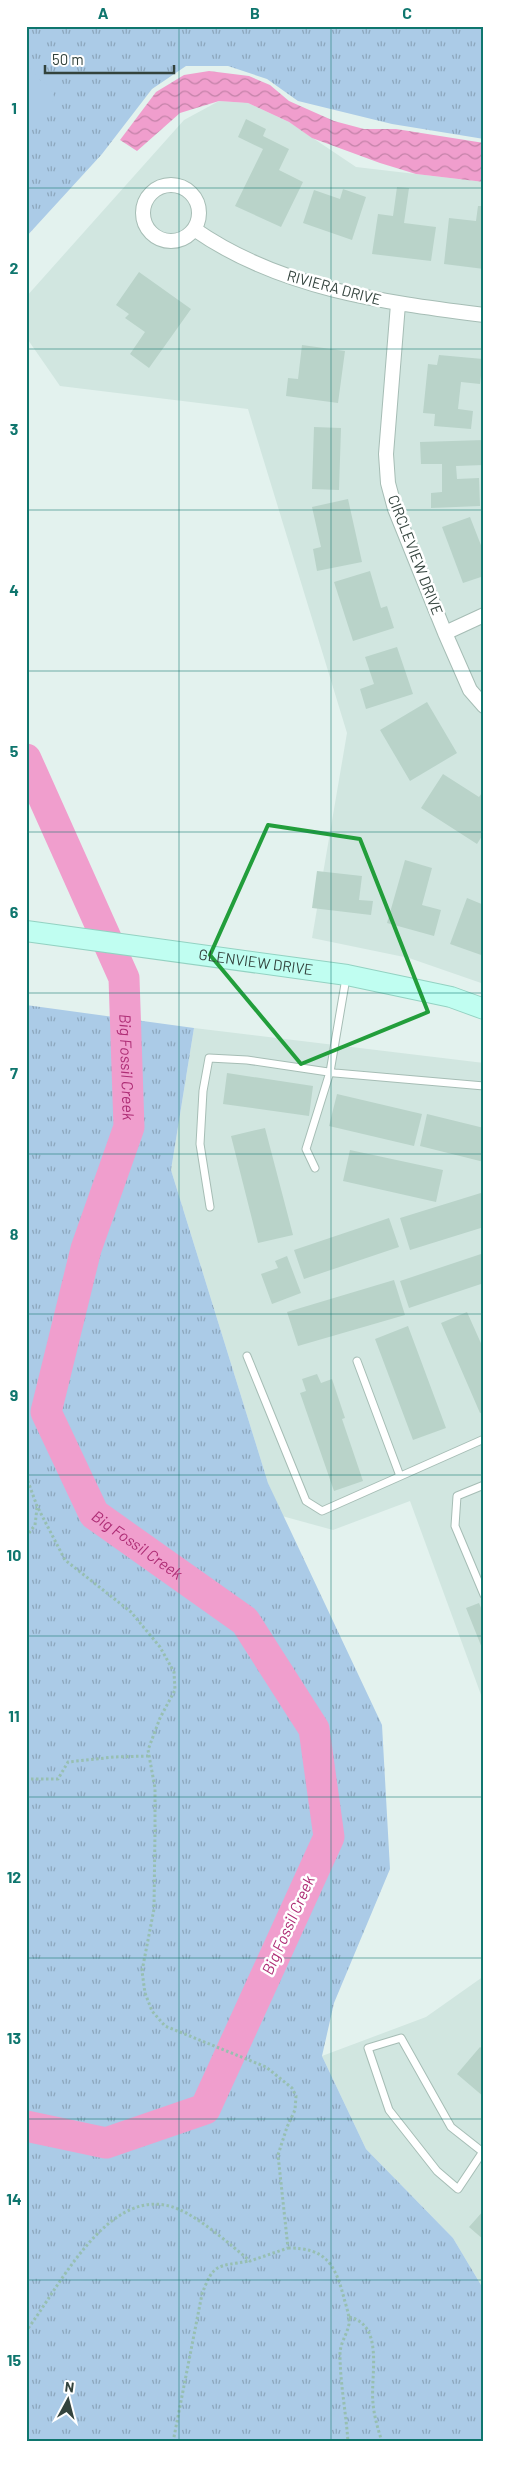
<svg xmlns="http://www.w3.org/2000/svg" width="510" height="2468" font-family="Barlow,sans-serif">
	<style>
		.residential { fill: #d1e6e0 }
		.grass { fill: url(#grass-tufts) }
		.garden { fill: #abcbe7 }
		.water { fill: url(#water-waves) }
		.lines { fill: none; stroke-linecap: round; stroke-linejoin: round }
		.river { stroke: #f09ecd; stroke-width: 31 }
		.building { fill: #b9d3c9 }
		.lane-casing { stroke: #a6bdb5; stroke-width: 9 }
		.street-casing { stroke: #a6bdb5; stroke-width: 16 }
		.secondary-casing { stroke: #93d2c2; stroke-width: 22 }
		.path { stroke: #97bfb1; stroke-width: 3; stroke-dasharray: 2.5 2.5; stroke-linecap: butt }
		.lane { stroke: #fff; stroke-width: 7 }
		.street { stroke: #fff; stroke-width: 14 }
		.secondary { stroke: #c0fef1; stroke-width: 20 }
		.marked { fill: none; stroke: #229e3b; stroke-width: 4; stroke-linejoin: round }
		.grid { fill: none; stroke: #0f766e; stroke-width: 1; stroke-opacity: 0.55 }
		.labels { text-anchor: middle; stroke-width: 5; stroke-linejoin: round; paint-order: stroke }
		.street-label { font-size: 15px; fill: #33433d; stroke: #fff }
		.water-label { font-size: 16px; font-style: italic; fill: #ae2d75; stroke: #fff }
		.neatline { fill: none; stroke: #0f766e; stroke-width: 2 }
		.grid-label { font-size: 16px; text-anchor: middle; font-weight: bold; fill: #0f766e }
	</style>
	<defs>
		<pattern id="grass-tufts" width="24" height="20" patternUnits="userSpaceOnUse" patternTransform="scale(1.25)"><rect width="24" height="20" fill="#abcbe7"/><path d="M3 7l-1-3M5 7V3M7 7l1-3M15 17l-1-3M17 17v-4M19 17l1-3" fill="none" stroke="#8ca6bc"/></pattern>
		<pattern id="water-waves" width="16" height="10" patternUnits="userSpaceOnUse" patternTransform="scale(1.25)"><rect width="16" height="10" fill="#f09ecd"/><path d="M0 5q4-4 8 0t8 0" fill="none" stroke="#c382a8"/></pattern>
	</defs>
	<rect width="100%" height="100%" fill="#e3f2ee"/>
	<!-- residential -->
	<path class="residential" d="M219,101L248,103L289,122L356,167L484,182V984L409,958L312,938L347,733L248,409L60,386L26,337V297L184,120Z
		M194,1028L484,1063V1703L410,1501L333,1530L282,1516L268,1483L171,1170Z
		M484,1976V2290L453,2238L366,2149L322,2056L426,2017Z"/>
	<!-- grass -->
	<path class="grass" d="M26,26H484V139L392,124L298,101L267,79L228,66H186L152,89L102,154L26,237Z
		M26,1005L194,1028L171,1170L268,1483L382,1725L390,1869L334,2003L322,2056L366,2149L453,2238L484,2290V2442H26Z"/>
	<!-- garden -->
	<path class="garden" d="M26,63L40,80L50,87L54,96L52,102L26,128Z"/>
	<!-- water -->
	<path class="water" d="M209,71L249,76L270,85L289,101L334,121L364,129H396L484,143V182L416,174L380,163L312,138L289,122L248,103L219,101L180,113L137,151L120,140L156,92L184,75Z"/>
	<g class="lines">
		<!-- river -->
		<path class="river" id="s1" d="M26,759L124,978L129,1127L86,1249L46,1412L94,1514L245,1621L314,1729L329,1837L205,2109L106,2143L26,2126"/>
	</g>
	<!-- building -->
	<path class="building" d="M246,119L266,129L263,136L289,149L279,170L303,182L281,227L235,206L263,149L238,137Z
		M397,187L409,188L404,223L436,227L431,261L372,254L378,214L393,216Z
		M343,189L366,197L352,240L303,223L314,190L340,199Z
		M478,206H484V269L444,264L449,218L476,221Z
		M139,272L191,309L149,368L130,354L145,332L125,318L129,314L116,305Z
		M302,345L345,351L338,403L286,396L288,378L298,379Z
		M439,355L483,359L480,384L461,382L458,409L473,411L471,429L434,426L435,414L423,413L428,364L437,365Z
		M314,427L341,428L339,490L312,489Z
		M484,440V465L456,466L457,479L479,478L480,506L431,508V493L442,492V464H421L420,442Z
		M348,499L362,562L317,571L313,549L321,547L312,507Z
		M470,517L484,553V576L463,583L442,527Z
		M370,571L381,608L387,606L394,628L353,641L334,582Z
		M397,647L413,694L366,709L360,689L374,684L365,657Z
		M427,702L457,753L410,781L380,730Z
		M443,774L479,797L484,790V833L477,844L421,808Z
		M405,860L432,868L422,905L441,910L434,936L387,923Z
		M317,871L362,876L359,900L373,901L371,915L312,908Z
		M467,898L484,905V956L450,944Z
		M227,1073L313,1086L309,1116L223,1104Z
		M337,1094L422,1114L414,1146L329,1126Z
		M427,1114L484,1128V1162L420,1146Z
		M265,1128L293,1235L258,1243L231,1136Z
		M350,1150L443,1170L436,1202L343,1181Z
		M484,1192V1227L410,1250L400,1218Z
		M389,1218L399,1247L304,1279L294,1250Z
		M484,1253V1283L409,1308L400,1281Z
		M287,1256L301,1293L272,1304L261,1274L278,1268L275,1261Z
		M394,1280L405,1315L298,1346L287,1312Z
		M467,1312L484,1350V1412L480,1413L441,1323Z
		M408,1326L446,1428L413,1440L375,1339Z
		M317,1374L321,1383L332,1379L345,1418L342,1419L363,1481L334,1491L300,1393L306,1391L302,1379Z
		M479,1603L484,1615V1653L466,1608Z
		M480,2047L484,2050V2097L457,2074Z
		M484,2210V2240L469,2227Z"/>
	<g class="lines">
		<defs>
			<path id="lane" d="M315,1168L306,1149L330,1072L346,978
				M210,1207L200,1144L203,1091L209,1058L247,1060L335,1073L484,1086
				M247,1356L306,1501L322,1511L484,1439
				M357,1361L400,1476
				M484,1485L457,1496L455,1526L484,1595
				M482,2153L458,2189L437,2171L389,2110L368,2048L401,2038L451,2127L484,2153"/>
			<path id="street" d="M143 213a28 28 0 1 1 56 0a28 28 0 1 1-56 0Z
				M194,229C280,289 383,302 484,315
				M398,304L386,454L388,483L395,509L445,633L470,690L484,706
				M445,633L484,615"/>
			<g id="secondary">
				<path id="s2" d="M26,931L347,975L451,997L484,1009"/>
			</g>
		</defs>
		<!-- lane casing -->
		<use href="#lane" class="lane-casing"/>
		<!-- street casing -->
		<use href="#street" class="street-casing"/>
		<!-- secondary casing -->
		<use href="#secondary" class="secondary-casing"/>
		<!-- path -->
		<path class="path" d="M26,1476L37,1506L65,1560L131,1612L160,1647L174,1672L175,1690L160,1718L148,1750L155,1788V1830L154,1909L142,1971L145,1993L152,2011L165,2026L266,2067L292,2088L296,2096L295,2110L287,2127L278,2155L288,2248L250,2261C231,2245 200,2218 178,2209C109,2180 59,2289 26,2331
			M26,1537L35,1525L37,1508
			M26,1779H58L68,1762L114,1757L148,1756
			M288,2248C326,2248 335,2264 344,2298C346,2306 350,2316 349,2324C347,2335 340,2343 340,2354C340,2383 346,2412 348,2442
			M349,2317C385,2325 370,2376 373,2403C374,2416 378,2429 382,2442
			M173,2442L202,2294C214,2262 217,2267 249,2261"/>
		<!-- lane -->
		<use href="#lane" class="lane"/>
		<!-- street -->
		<use href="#street" class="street"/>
		<!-- secondary -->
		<use href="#secondary" class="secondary"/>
	</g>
	<!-- marked area -->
	<path class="marked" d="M268,825L360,839L428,1012L301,1064L210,955Z"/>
	<!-- grid -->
	<path class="grid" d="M179,26V2442M331,26V2442M26,188H484M26,349H484M26,510H484M26,671H484M26,832H484M26,993H484M26,1154H484M26,1314H484M26,1475H484M26,1636H484M26,1797H484M26,1958H484M26,2119H484M26,2280H484"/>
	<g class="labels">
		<!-- street labels -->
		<g class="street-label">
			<text transform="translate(334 288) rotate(15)" y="5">RIVIERA DRIVE</text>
			<text transform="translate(415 555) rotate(69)" y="5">CIRCLEVIEW DRIVE</text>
			<text dy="5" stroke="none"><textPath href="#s2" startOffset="232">GLENVIEW DRIVE</textPath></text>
		</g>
		<!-- water labels -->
		<g class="water-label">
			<text dy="6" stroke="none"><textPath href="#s1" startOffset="329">Big Fossil Creek</textPath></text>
			<text dy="6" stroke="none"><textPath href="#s1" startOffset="852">Big Fossil Creek</textPath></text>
			<text transform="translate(288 1925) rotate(-66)" y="6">Big Fossil Creek</text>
		</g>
	</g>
	<!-- border -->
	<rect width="510" height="2468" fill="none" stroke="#ffffff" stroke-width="55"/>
	<!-- north arrow -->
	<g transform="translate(68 2400) rotate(7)" stroke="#ffffff" stroke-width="4" paint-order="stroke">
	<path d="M0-4L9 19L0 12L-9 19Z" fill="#33433d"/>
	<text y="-8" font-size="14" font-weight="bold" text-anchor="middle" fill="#33433d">N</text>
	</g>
	<!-- scale -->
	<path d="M45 65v8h129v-8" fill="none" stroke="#33433d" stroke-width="2.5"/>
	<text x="52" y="65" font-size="15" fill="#33433d" stroke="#ffffff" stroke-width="4" paint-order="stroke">50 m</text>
	<rect x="28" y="28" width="454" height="2412" class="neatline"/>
	<g class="grid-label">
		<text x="103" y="19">A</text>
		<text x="255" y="19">B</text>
		<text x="407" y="19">C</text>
		<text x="14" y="114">1</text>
		<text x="14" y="274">2</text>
		<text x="14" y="435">3</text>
		<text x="14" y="596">4</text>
		<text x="14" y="757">5</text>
		<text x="14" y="918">6</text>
		<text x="14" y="1079">7</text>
		<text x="14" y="1240">8</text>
		<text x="14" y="1401">9</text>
		<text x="14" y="1561">10</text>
		<text x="14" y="1722">11</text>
		<text x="14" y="1883">12</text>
		<text x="14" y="2044">13</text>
		<text x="14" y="2205">14</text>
		<text x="14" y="2366">15</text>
	</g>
</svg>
